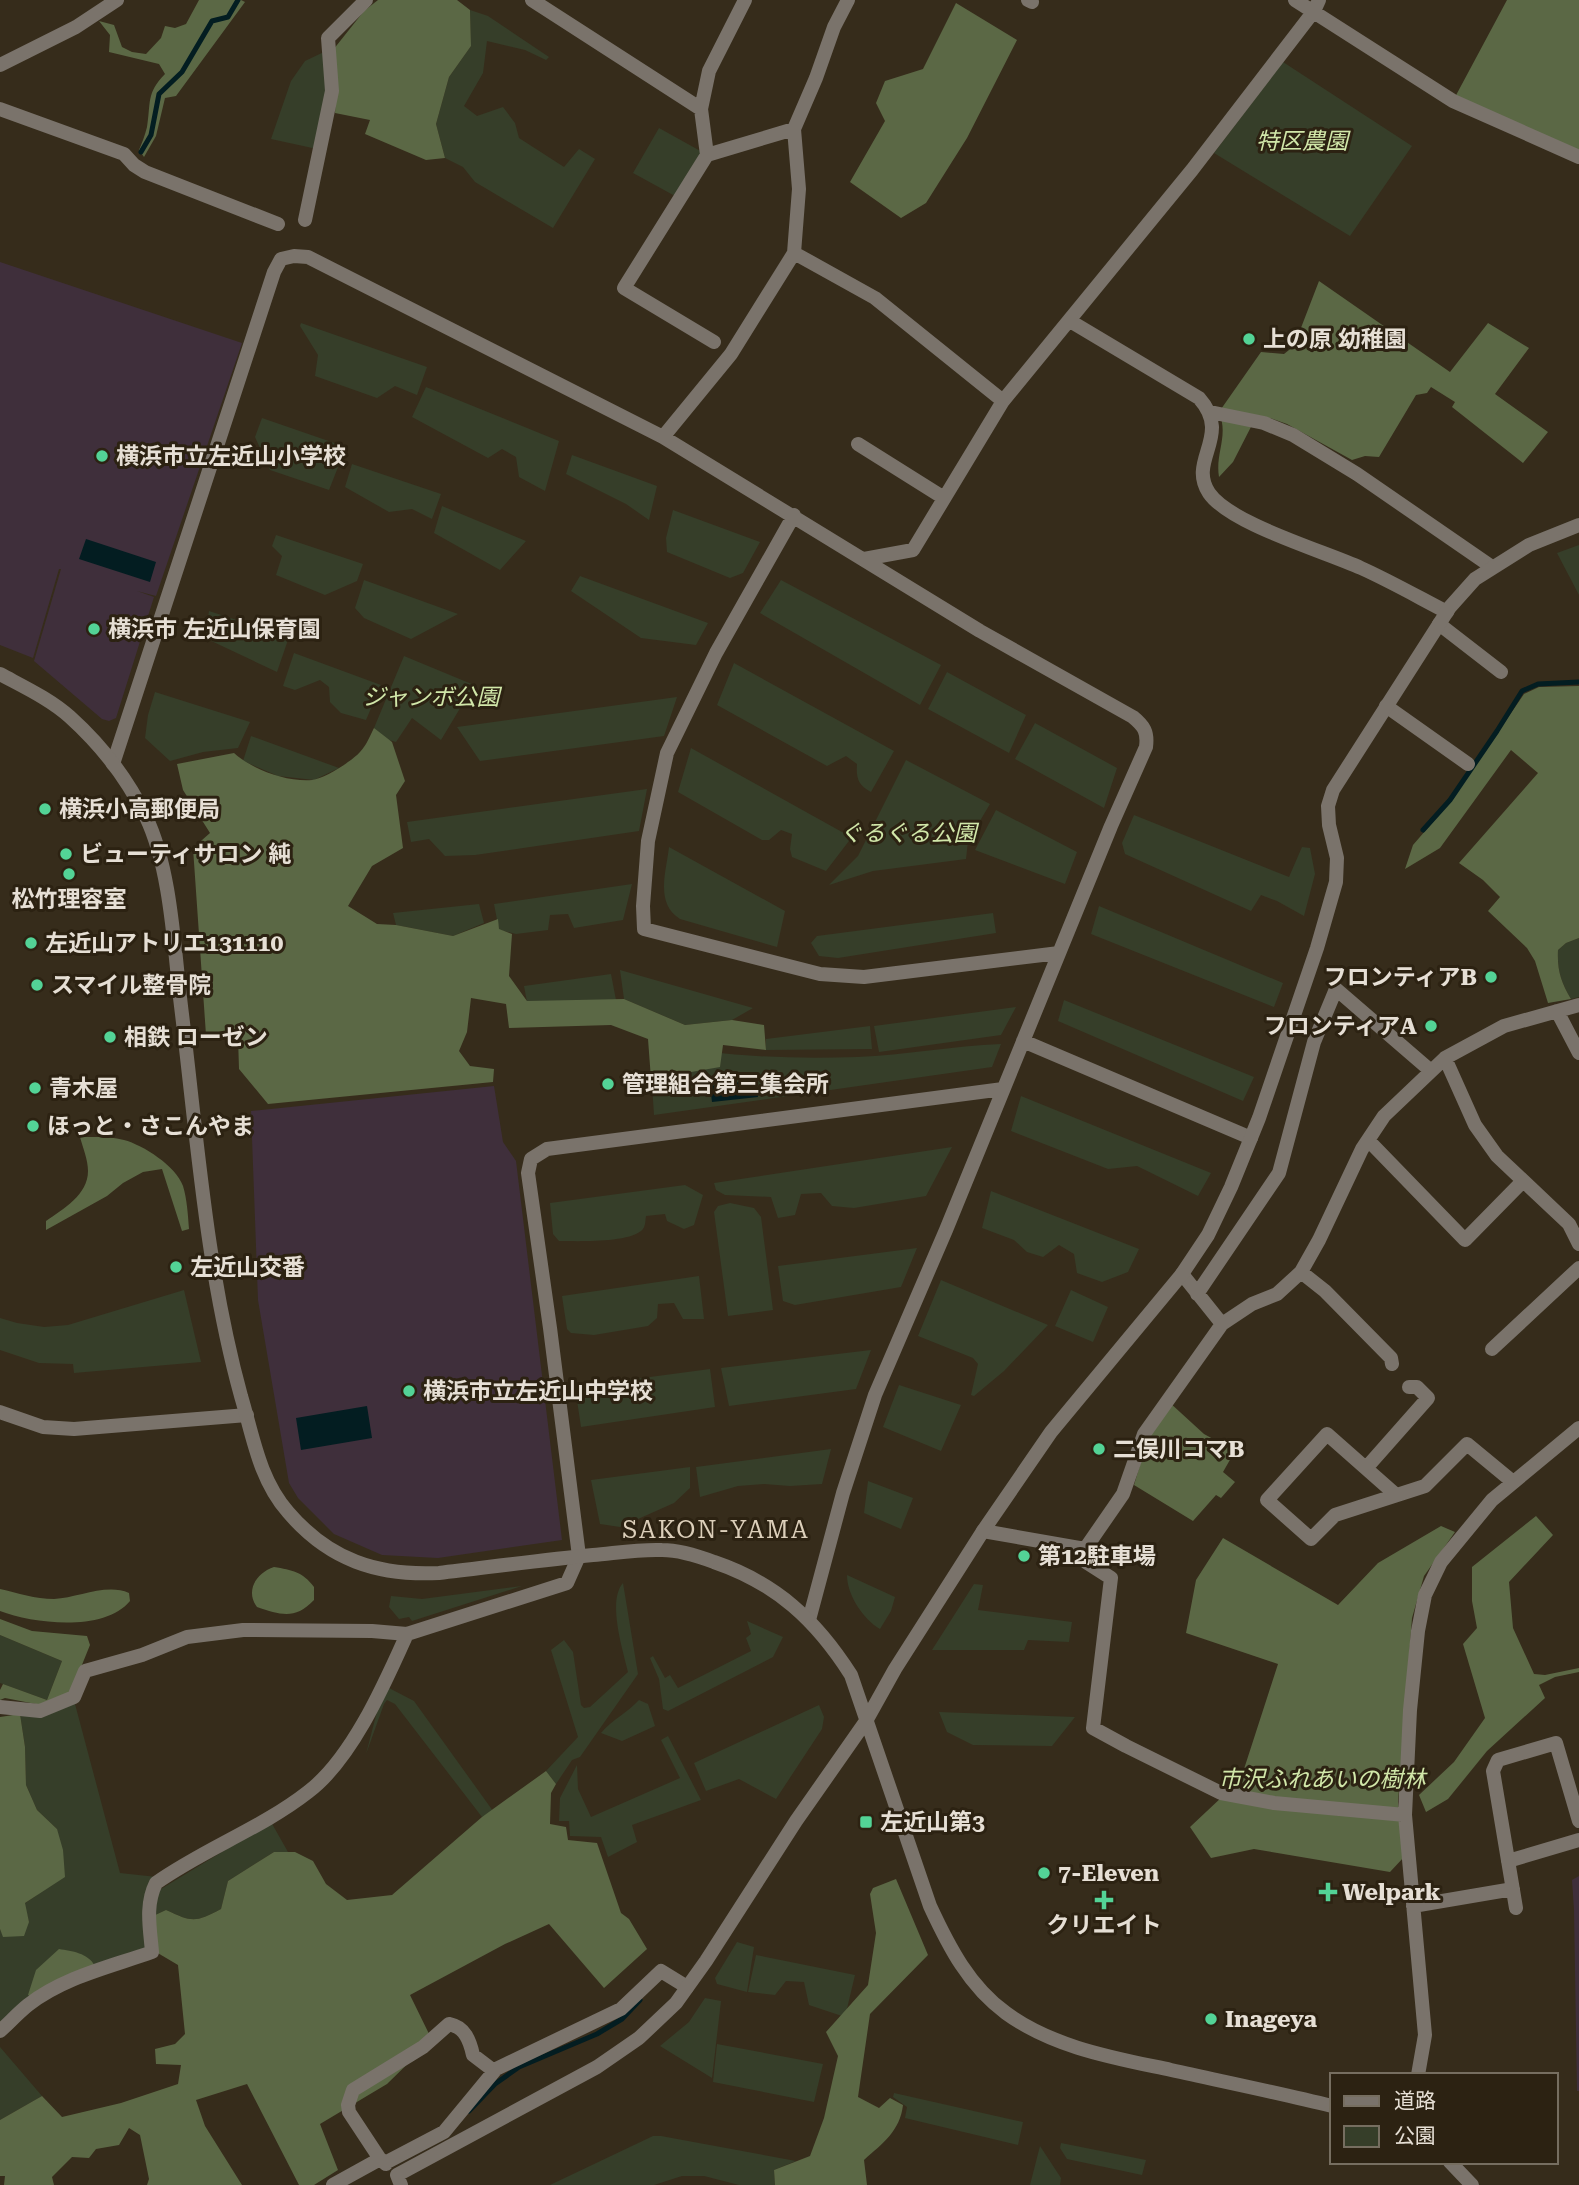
<svg xmlns="http://www.w3.org/2000/svg" width="1579" height="2185" font-family="'Roboto Serif','Noto Sans JP',serif">
	<style>
		.education { fill: #3f2f3b }
		.green { fill: #363e29 }
		.forest { fill: #5b6845 }
		.water { fill: #031d21 }
		.lines { fill: none; stroke-linecap: round; stroke-linejoin: round }
		.stream { stroke: #031d21; stroke-width: 5 }
		.minor { stroke: #7a736b; stroke-width: 14 }
		.tertiary { stroke: #7a736b; stroke-width: 14 }
		.poi-dot { fill: #53d396; stroke: #2c2212; stroke-width: 2.5 }
		.labels { text-anchor: middle; stroke-width: 6; stroke-linejoin: round; paint-order: stroke }
		.park-label { font-size: 23px; font-style: italic; fill: #d1e7a9; stroke: #2c2212 }
		.poi-label { font-size: 23px; font-weight: bold; fill: #e6dfd5; stroke: #2c2212; text-anchor: start }
		.neighbourhood-label { font-size: 24px; letter-spacing: 2px; fill: #dccfba; stroke: #2c2212 }
	</style>
	<rect width="100%" height="100%" fill="#362c1b"/>
	<!-- education -->
	<path class="education" d="M0,262L242,343L156,596L137,591L154,597L116,718L109,721L102,719L34,661L61,569H59L33,658L0,645Z
		M494,1086L503,1142L516,1161L562,1540L438,1558L382,1555L334,1534L298,1498L289,1483L258,1300L251,1111Z
		M1579,1876V2091H1577L1574,1910L1572,1880Z"/>
	<!-- green -->
	<path class="green" d="M470,10L488,16L549,57L546,60L525,50L487,41L483,73L464,106L477,116L503,107L515,123L519,138L564,167L579,149L595,159L553,228L475,182L463,167L445,158L436,124L449,77L471,46Z
		M326,51L328,92L317,149L271,139L291,81L305,61Z
		M1283,62L1412,146L1350,236L1214,153Z
		M659,128L704,153L675,196L633,173Z
		M301,323L427,367L417,395L395,386L377,398L315,376L318,355L300,326Z
		M426,387L559,441L545,491L519,477L516,457L502,449L488,458L412,417Z
		M262,418L346,447L329,490L270,470L255,437Z
		M572,455L657,486L649,520L626,504L566,474Z
		M352,464L441,494L432,519L412,509L389,512L345,487Z
		M442,506L526,541L500,570L434,533Z
		M673,510L760,542L743,573L730,578L667,552L666,538Z
		M276,535L363,564L357,581L325,595L276,575L282,556L272,546Z
		M1579,545V595L1557,553Z
		M580,576L708,623L696,645L641,638L571,591Z
		M364,580L458,614L411,639L364,618L355,608Z
		M781,580L941,665L920,705L760,613Z
		M209,611L289,637L277,672L205,638Z
		M294,653L381,685L366,720L341,713L330,702L329,687L320,680L295,690L283,686Z
		M404,656L474,685L441,740L412,718L396,742L385,739L374,728Z
		M734,663L894,751L871,792C858,785 856,778 857,764L846,756L827,766L717,705Z
		M947,672L1026,715L1009,753L928,709Z
		M155,692L250,722L238,748L203,752L170,761L145,738L148,715Z
		M677,697L664,736L480,761L457,727Z
		M1035,723L1117,768L1104,808L1015,759Z
		M251,736L339,768L314,780L278,776L243,761Z
		M691,748L851,837H852L826,871L792,857L790,849L792,834L781,830L769,840H762L678,792Z
		M906,760L990,804L968,841L966,859L873,871L829,885L858,856Z
		M647,789L639,831L475,855L445,856L429,839L411,842L407,822Z
		M996,810L1077,852L1065,884L975,850Z
		M1134,815L1289,877L1302,847L1310,848L1315,874L1304,916L1277,901L1261,895L1251,911L1125,854L1122,843Z
		M669,847L785,911L777,947L680,919C655,903 666,873 669,847Z
		M632,884L623,920L574,928L568,914L550,915L548,930L516,934L499,930L494,904Z
		M479,904L484,923L453,936L396,925L393,913Z
		M1099,906L1283,983L1274,1007L1091,934Z
		M993,913L996,933L838,958L819,956L811,943L817,936Z
		M1579,938V997L1571,999C1561,982 1557,970 1558,950L1566,943Z
		M620,970L753,1008L732,1020L685,1025L624,999Z
		M611,974L616,1000L527,1002L524,986Z
		M1064,1000L1254,1077L1243,1101L1058,1021Z
		M1016,1007L1001,1035L879,1052L874,1026Z
		M870,1026L872,1049L766,1050V1039Z
		M649,1041C716,1057 788,1059 857,1057C905,1055 953,1046 1001,1044L992,1067L654,1115Z
		M1021,1096L1211,1173L1198,1196L1137,1166L1108,1169L1011,1131Z
		M952,1147L926,1196L854,1208L832,1206L821,1193L801,1194L795,1215L778,1218L771,1197L725,1195L716,1190L714,1183Z
		M685,1185L703,1195L694,1225L684,1229L667,1221L665,1214L646,1216C645,1221 646,1227 641,1231C626,1243 578,1241 559,1241L553,1234L550,1203Z
		M991,1191L1139,1249L1128,1272L1102,1282L1077,1273L1074,1254L1059,1245L1043,1257L1027,1252L1014,1240L982,1228Z
		M730,1203L754,1208L761,1217L773,1310L728,1316L714,1212L718,1206Z
		M917,1248L901,1287L795,1305L783,1301L778,1266Z
		M699,1276L704,1319H683L674,1303L658,1304L657,1318L648,1326L594,1335L571,1333L567,1329L562,1296Z
		M941,1280L1048,1325L1004,1371L974,1396L971,1395L978,1364L973,1358L918,1336Z
		M184,1290L201,1362L74,1373L73,1364L39,1363L0,1350V1318L17,1323L44,1327L68,1325Z
		M1071,1290L1108,1307L1093,1342L1055,1326Z
		M871,1350L856,1389L729,1406L721,1368Z
		M710,1369L715,1407L581,1427L575,1387Z
		M899,1385L961,1405L941,1451L883,1427Z
		M831,1449L822,1484L790,1486L764,1484L738,1486L700,1497L696,1467Z
		M690,1467V1488L674,1503L620,1527L600,1524L591,1480Z
		M868,1481L913,1498L901,1529L864,1513Z
		M847,1575L895,1597L891,1611L880,1629C863,1619 847,1595 847,1575Z
		M623,1583L638,1674L580,1757L572,1760L556,1784L546,1771L578,1737L551,1650L564,1640L573,1652L581,1705L584,1708L590,1707L628,1672C623,1650 607,1601 623,1583Z
		M974,1584L983,1585L978,1610L1072,1622L1069,1642L1028,1640L1024,1650H932Z
		M522,1586L412,1621L409,1617L399,1619L389,1607L391,1596L422,1599Z
		M747,1621L783,1637L773,1657L668,1711L663,1709L659,1679L650,1658L653,1656L665,1678L670,1675L678,1688L751,1651L746,1638L751,1634Z
		M0,1635L62,1661L47,1700L0,1683Z
		M389,1688L414,1701L493,1811L482,1817L395,1704L387,1700L384,1704L366,1754L379,1704Z
		M639,1700L648,1704L655,1726L622,1741L601,1733C613,1719 627,1713 639,1700Z
		M75,1704L120,1873L157,1877L148,1951L33,1998L0,2026V1929L4,1937L29,1922L24,1904L37,1895L57,1829L37,1810L26,1785L25,1747L20,1714Z
		M819,1705L824,1717L822,1729L776,1799L739,1779L706,1791L694,1763Z
		M939,1712L1075,1717L1052,1746L973,1745L947,1732Z
		M668,1736L701,1800L632,1825L637,1842L608,1857L601,1837L570,1836L569,1821H559L560,1798L577,1765L578,1789L591,1817L680,1778L661,1740Z
		M271,1822L288,1852H274L228,1881L221,1909C195,1923 192,1922 166,1910L153,1916L157,1894L161,1889Z
		M737,1942L754,1947L747,1992L717,1984L715,1978Z
		M756,1955L855,1975L845,2017L809,2005L804,1982L786,1981L775,1995L748,1992Z
		M705,1998L721,2001L712,2078L660,2046L689,2022Z
		M717,2044L823,2064L814,2102L713,2082Z
		M0,2047L42,2096L0,2120Z
		M894,2093L1023,2122L1018,2145L905,2118L907,2107L893,2097Z
		M653,2136H661L796,2161L774,2170L775,2185H739L704,2176H682L654,2185H550Z
		M1061,2143L1146,2160L1142,2175L1067,2159L1060,2148Z
		M1040,2146L1061,2178L1060,2185H1030Z"/>
	<!-- forest -->
	<path class="forest" d="M199,0H241L245,2L176,96L165,98L156,136L144,157L139,150C142,143 145,135 147,127C151,103 146,93 165,74L159,64L109,52L110,35L99,21L114,25L122,47L132,52L146,54L161,38L165,26L175,28L186,24Z
		M378,0H457L470,10L471,46L449,77L436,124L445,158L426,160L365,134L370,120L335,113L336,89L333,50L364,11Z
		M1507,0H1579V151L1454,99Z
		M956,3L1017,40L967,138L926,203L901,218L850,182L885,121L876,103L885,81L923,69Z
		M1319,281L1450,372L1488,323L1529,348L1495,394L1548,432L1523,463L1452,407L1455,402L1431,387L1427,393L1416,395L1379,457L1365,456L1352,460L1287,424L1270,418L1254,421L1233,462L1219,477C1215,453 1229,436 1219,412L1261,352L1284,354L1294,346Z
		M1579,686V938L1566,943L1558,950C1557,970 1561,982 1571,999L1548,1003L1535,961L1527,948L1488,911L1500,897L1483,880L1459,863L1538,773L1511,750L1440,848L1405,869L1413,845L1451,801L1524,694L1539,687Z
		M374,728L392,742L405,781L396,795L403,848L372,866L348,906L377,924L396,925L453,936L498,919L499,929L512,934L509,976L527,1001L624,999L685,1025L732,1020L764,1025L766,1050L723,1045L720,1067L651,1079L648,1039L611,1025L509,1028L506,1004L471,998L467,1032L459,1051L470,1066L494,1069L493,1082L268,1104L239,1069L238,1037L206,1035L193,848L210,833L183,790L177,764L234,753C253,770 287,782 312,780C324,779 352,761 360,752C366,746 370,736 374,728Z
		M80,1137C95,1137 110,1136 124,1140C143,1145 176,1166 183,1186C187,1199 188,1215 189,1229L182,1231L162,1169L143,1172L123,1183L107,1196L46,1230V1221C63,1209 88,1195 88,1171C88,1160 83,1148 80,1137Z
		M1169,1402L1204,1434L1235,1451L1223,1472L1235,1482L1221,1498L1216,1495L1193,1521L1134,1485L1149,1435Z
		M1536,1516L1553,1535L1509,1582L1513,1628L1534,1674L1545,1675L1579,1668V1672L1555,1677L1539,1685L1545,1698L1487,1751L1448,1799L1426,1812L1419,1795L1454,1762L1485,1718L1463,1644L1477,1628L1472,1601V1567Z
		M1441,1526L1455,1532L1424,1576L1412,1618L1398,1802L1404,1857L1390,1872L1254,1849L1211,1858L1190,1827L1223,1796L1244,1769L1278,1664L1186,1633L1196,1580L1223,1538L1338,1605L1378,1563Z
		M274,1567C292,1570 303,1572 314,1587V1600C295,1620 281,1615 257,1607C245,1591 256,1573 274,1567Z
		M0,1589C18,1593 35,1599 54,1599C78,1598 106,1583 129,1593L130,1601C105,1632 34,1624 0,1611Z
		M0,1619L32,1631L87,1636L90,1645L71,1692L41,1705L5,1698L0,1700V1690L3,1684L47,1700L62,1661L0,1635Z
		M20,1714L25,1747L26,1785L37,1810L57,1829L63,1850L65,1877L25,1903L29,1922L24,1936L3,1937L0,1929V1717Z
		M546,1771L556,1784L551,1793L550,1824L566,1827L568,1840L597,1843L621,1913L629,1919L647,1949L604,1988L549,1924L505,1944L410,1995L432,2040L387,2084L320,2124L338,2170L314,2185H299L247,2084L196,2100L205,2126L242,2185H147L149,2179L140,2135L129,2128L119,2145L96,2149L89,2158L72,2157L52,2177L54,2185H4L5,2176H0V2120L42,2096L62,2117L121,2103L178,2084L181,2065L156,2064L155,2049L175,2044L185,2034L178,1965L156,1952L153,1916L166,1910C192,1922 195,1923 221,1909L228,1881L274,1852H295L313,1861L326,1884L347,1900L392,1895L482,1817Z
		M896,1879L928,1955L870,2014L858,2097L879,2108L890,2098L903,2105C900,2131 883,2143 864,2160L867,2185H775L774,2170L810,2156L824,2118L838,2056L826,2032L868,1985L876,1933L870,1894L873,1888Z
		M59,1949C72,1951 88,1953 95,1966L33,1998L28,1995L36,1970Z"/>
	<!-- water -->
	<path class="water" d="M86,539L156,562L150,582L79,559Z
		M756,1080L758,1097L712,1102L710,1086Z
		M367,1406L372,1438L301,1450L296,1418Z"/>
	<g class="lines">
		<!-- stream -->
		<path class="stream" d="M141,152L151,135L159,94L182,72L212,21L228,17L238,0
			M1423,830L1450,800L1497,731L1522,691L1538,684L1579,682
			M469,2111L495,2084L519,2067L597,2034L622,2019L640,2000"/>
		<!-- minor -->
		<path class="minor" d="M532,0L701,109
			M1028,0L1032,2
			M1295,0L1453,101L1579,157
			M0,65L76,27L117,0
			M0,109L124,154L134,165L145,172L278,224
			M707,155L701,109L709,71L745,0
			M305,220L332,91L328,38L366,0
			M794,253L875,298L1003,401
			M1070,321L1199,398C1233,436 1187,460 1209,493C1230,524 1324,551 1361,568C1390,581 1418,597 1447,612
			M714,342L624,288L707,155L794,129
			M1210,412L1264,423L1293,435L1357,474L1492,567
			M663,437L731,354L794,253L799,189L794,129L816,78L834,27L848,0
			M858,444L944,498
			M794,515L716,653L667,753L648,841L643,906L644,929L820,974L864,977L1059,953
			M864,559L913,550L1003,401L1192,170L1314,11L1319,0
			M1439,624L1501,672
			M1386,706L1468,764
			M113,764L274,272L281,259L294,256L308,257L663,437L980,631L1133,717C1144,726 1148,732 1146,747L1111,826L946,1230L875,1395L843,1493L809,1620
			M1557,1011L1579,1053
			M1023,1041L1251,1138
			M1445,1058L1475,1125L1497,1156L1569,1224L1579,1244
			M1368,1140L1465,1240L1522,1182
			M1301,1272L1325,1291L1391,1358L1392,1364
			M1182,1274L1222,1324
			M1197,1294L1279,1173L1314,1042L1336,989L1431,1071
			M1492,1349L1579,1268
			M0,1412L43,1427L74,1429L247,1415
			M1367,1467L1428,1398L1417,1387H1409
			M1395,1494L1327,1434L1267,1500L1311,1539L1335,1515L1425,1486L1467,1444L1513,1482
			M983,1531L1085,1549L1123,1494L1144,1434L1222,1324L1252,1304L1277,1294L1301,1272L1319,1240L1362,1149L1384,1116L1445,1058L1504,1026L1579,1005
			M1085,1549L1086,1562L1111,1578L1093,1728L1126,1746L1221,1793L1274,1803L1405,1815
			M0,1707L40,1711L74,1697L85,1671L142,1655L187,1637L243,1630L372,1631L407,1634L567,1583L579,1556L550,1328L528,1173L531,1159L547,1149L1003,1089
			M1508,1861L1579,1840
			M1413,1906L1513,1889
			M1516,1908L1493,1771L1498,1760L1556,1743L1579,1821
			M0,2031C9,2023 18,2013 28,2005C64,1977 110,1967 152,1952C150,1928 145,1905 156,1883C204,1849 262,1828 308,1792C352,1759 385,1683 407,1634
			M1418,2075L1425,2035L1405,1815L1410,1710L1418,1631L1425,1595L1441,1562L1492,1500L1579,1428
			M380,2159L349,2112L348,2105L353,2090L423,2047L449,2024C465,2027 470,2041 473,2055L494,2071
			M385,2163L444,2132L496,2069L621,2009L661,1971L687,1987
			M333,2185L380,2159L386,2164"/>
		<!-- tertiary -->
		<path class="tertiary" d="M0,674C24,687 50,699 70,717C101,745 128,780 146,817C171,869 174,948 181,1006C197,1136 206,1269 241,1396C253,1436 259,1479 288,1512C329,1560 377,1576 439,1573C490,1567 542,1560 593,1555C616,1553 639,1549 662,1550C679,1550 698,1556 714,1562C776,1583 816,1620 851,1675L930,1906C949,1947 969,1986 1006,2013C1054,2048 1115,2058 1171,2070C1225,2082 1279,2093 1332,2106
			M1450,2162L1472,2185
			M401,2185L397,2175L597,2067L639,2038L676,2003L706,1961L796,1821L866,1721L895,1669L983,1531L1051,1432L1182,1274L1208,1235L1231,1187L1259,1118L1317,948L1336,882L1337,858L1329,825L1328,806L1333,790L1450,607L1475,579L1529,545L1579,525"/>
	</g>
	<!-- markers -->
	<g class="poi-dot">
		<circle cx="1249" cy="339" r="7"/>
		<circle cx="102" cy="456" r="7"/>
		<circle cx="94" cy="629" r="7"/>
		<circle cx="45" cy="809" r="7"/>
		<circle cx="66" cy="854" r="7"/>
		<circle cx="69" cy="874" r="7"/>
		<circle cx="31" cy="943" r="7"/>
		<circle cx="1491" cy="977" r="7"/>
		<circle cx="37" cy="985" r="7"/>
		<circle cx="1431" cy="1026" r="7"/>
		<circle cx="110" cy="1037" r="7"/>
		<circle cx="608" cy="1084" r="7"/>
		<circle cx="35" cy="1088" r="7"/>
		<circle cx="33" cy="1126" r="7"/>
		<circle cx="176" cy="1267" r="7"/>
		<circle cx="409" cy="1391" r="7"/>
		<circle cx="1099" cy="1449" r="7"/>
		<circle cx="1024" cy="1556" r="7"/>
		<rect x="859" y="1815" width="14" height="14" rx="3.5"/>
		<circle cx="1044" cy="1873" r="7"/>
		<path d="M1324.5 1881.5h7v7h7v7h-7v7h-7v-7h-7v-7h7z"/>
		<path d="M1100.5 1889.5h7v7h7v7h-7v7h-7v-7h-7v-7h7z"/>
		<circle cx="1211" cy="2019" r="7"/>
	</g>
	<g class="labels">
		<!-- park labels -->
		<g class="park-label">
			<text x="1302" y="149">特区農園</text>
			<text x="431" y="705">ジャンボ公園</text>
			<text x="908" y="841">ぐるぐる公園</text>
			<text x="1322" y="1787">市沢ふれあいの樹林</text>
		</g>
		<!-- poi labels -->
		<g class="poi-label">
			<text x="1263" y="347">上の原 幼稚園</text>
			<text x="116" y="464">横浜市立左近山小学校</text>
			<text x="108" y="637">横浜市 左近山保育園</text>
			<text x="59" y="817">横浜小高郵便局</text>
			<text x="80" y="862">ビューティサロン 純</text>
			<text x="69" y="907" text-anchor="middle">松竹理容室</text>
			<text x="45" y="951">左近山アトリエ131110</text>
			<text x="1477" y="985" text-anchor="end">フロンティアB</text>
			<text x="51" y="993">スマイル整骨院</text>
			<text x="1417" y="1034" text-anchor="end">フロンティアA</text>
			<text x="124" y="1045">相鉄 ローゼン</text>
			<text x="622" y="1092">管理組合第三集会所</text>
			<text x="49" y="1096">青木屋</text>
			<text x="47" y="1134">ほっと・さこんやま</text>
			<text x="190" y="1275">左近山交番</text>
			<text x="423" y="1399">横浜市立左近山中学校</text>
			<text x="1113" y="1457">二俣川コマB</text>
			<text x="1038" y="1564">第12駐車場</text>
			<text x="880" y="1830">左近山第3</text>
			<text x="1058" y="1881">7-Eleven</text>
			<text x="1342" y="1900">Welpark</text>
			<text x="1104" y="1933" text-anchor="middle">クリエイト</text>
			<text x="1225" y="2027">Inageya</text>
		</g>
		<!-- neighbourhood labels -->
		<g class="neighbourhood-label">
			<text x="716" y="1538">SAKON-YAMA</text>
		</g>
	</g>
	<!-- legend -->
	<rect x="1330" y="2073" width="228" height="91" fill="#2c2212" stroke="#766e60" stroke-width="2"/>
	<rect x="1344" y="2096" width="35" height="10" fill="#7a736b" stroke="#766e60" stroke-width="2"/>
	<text x="1394" y="2108" font-size="21" fill="#e6dfd5">道路</text>
	<rect x="1344" y="2126" width="35" height="21" fill="#363e29" stroke="#766e60" stroke-width="2"/>
	<text x="1394" y="2143" font-size="21" fill="#e6dfd5">公園</text>
</svg>
